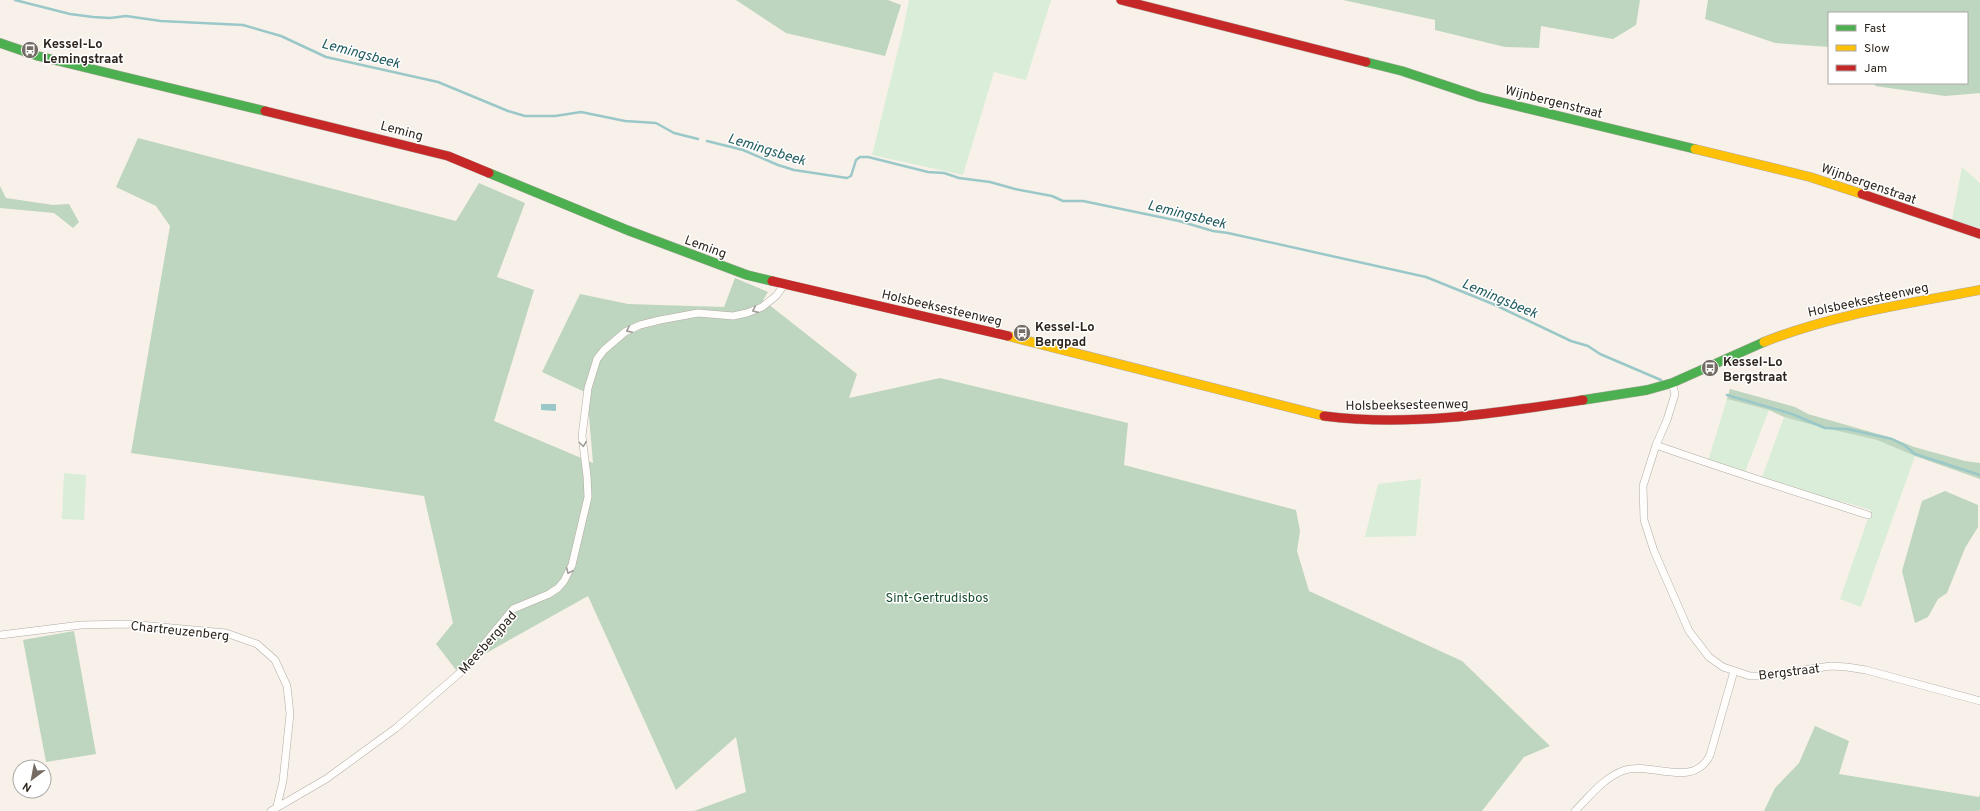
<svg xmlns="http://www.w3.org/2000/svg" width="1980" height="811" font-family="Overpass,sans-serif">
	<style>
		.green { fill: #d9edd8 }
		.forest { fill: #bed5bf }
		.water { fill: #9ac8c8 }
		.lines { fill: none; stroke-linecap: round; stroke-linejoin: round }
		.stream { stroke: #9ac8c8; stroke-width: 2.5 }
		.street-casing { stroke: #b2aba4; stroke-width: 8 }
		.fast-casing { stroke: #b2aba4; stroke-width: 10 }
		.slow-casing { stroke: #b2aba4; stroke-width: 10 }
		.jam-casing { stroke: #b2aba4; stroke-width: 10 }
		.street { stroke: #fefdfc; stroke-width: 7 }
		.fast { stroke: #4caf50; stroke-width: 9 }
		.slow { stroke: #ffc107; stroke-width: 9 }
		.jam { stroke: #c62828; stroke-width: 9 }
		.oneway { stroke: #a09c98 }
		.labels { text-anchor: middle; stroke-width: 3; stroke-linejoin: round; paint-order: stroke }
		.poi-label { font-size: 13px; font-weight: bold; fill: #2d251d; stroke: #fff; text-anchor: start }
		.street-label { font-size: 13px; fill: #2d251d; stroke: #fff }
		.park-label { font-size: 13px; fill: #154b2b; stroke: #fff }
		.water-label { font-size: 14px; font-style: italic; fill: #235d60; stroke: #fff }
	</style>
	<rect width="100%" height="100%" fill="#f8f1e9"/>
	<!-- green -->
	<path class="green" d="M909,0H1051L1026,80L994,72L963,175L872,155L902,34Z
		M1962,167L1980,183V228L1952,220Z
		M1727,399L1769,410L1745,472L1708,461Z
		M1784,417L1877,440L1915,456L1861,607L1840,599L1871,510L1841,501L1840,503L1762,477Z
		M64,473L86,475L84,520L62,519Z
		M1421,479L1416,536L1365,537L1378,484Z"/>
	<!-- forest -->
	<path class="forest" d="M736,0H888L901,5L885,56L786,33Z
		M1343,0H1640L1636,25L1613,39L1541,26L1539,48L1505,47L1435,30V20Z
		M1708,0H1980V93L1945,96L1875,86L1876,83H1967V13H1829V47L1775,43L1705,19Z
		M138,138L456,221L479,183L525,203L497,277L534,290L494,421L593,463L587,393L542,372L580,294L628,304L724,307L735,278L768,292L763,300L857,374L849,398L940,378L1128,423L1124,465L1296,510L1300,531L1297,551L1309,591L1462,661L1550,746L1524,757L1482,811H694L746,792L736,737L676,790L588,596L456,670L436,644L453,623L424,496L131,453L170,226L156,206L116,187Z
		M0,186L6,198L53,205L69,204L79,222L73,228L54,213L0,208Z
		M1730,389L1795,407L1808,414L1892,438L1914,447L1965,461L1980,463V479L1915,456L1877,440L1817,426L1784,417L1769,410L1727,399Z
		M1945,491L1978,505V527L1965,548L1947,593L1938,599L1928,617L1915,623L1902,571L1922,501Z
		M74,631L96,754L46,762L23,640Z
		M1815,726L1849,741L1839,774L1979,797L1980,794V811H1764L1775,788L1799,763Z"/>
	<!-- water -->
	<path class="water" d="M541,404H556V411L541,410Z"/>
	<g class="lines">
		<!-- stream -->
		<path class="stream" d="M15,0L70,14L93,17L110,18L126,16L161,21L243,25L281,36L326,57L438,82L508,111L525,116H555L581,112L625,121L656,123L674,133L698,139
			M707,141L743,150L778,165L794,170L847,178L851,176L856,160L860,157H868L928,172L944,173L959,178L990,182L1015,189L1052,196L1063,201H1083L1179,221L1213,231L1228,233L1426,277L1493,304L1571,341L1588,346L1600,354L1661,380
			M1727,395L1792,414L1825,428L1847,429L1892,439L1904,445L1915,454L1980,475"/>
		<defs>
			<path id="street" d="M1672,383L1675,394L1667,420L1656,445L1643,486L1644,520L1654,551L1689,631L1709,657L1723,667L1750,676H1763L1831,666L1847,667L1866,670L1980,701
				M1656,445C1726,470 1797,492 1868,515
				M0,635L81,625L129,624L226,633L257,644L275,660L287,686L290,714L283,781L277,806
				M271,811L326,779L396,728L462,671L513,609L549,594L558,588L564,581L572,565L588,497L587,476L582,436L588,388L597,359L604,350L625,332L640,325L660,320L698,313L733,316L747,313L762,307L776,296L784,285
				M1575,811C1590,796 1604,777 1625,770C1652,762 1694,789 1710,755L1734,671"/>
			<path id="fast" d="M0,43L38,56L265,111
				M1366,62L1402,71L1480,97L1695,149
				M489,173L627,230L747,275L772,281
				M1583,400L1647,390L1672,383L1764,342"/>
			<path id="slow" d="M1695,149L1810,177L1862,194
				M1008,336L1324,416
				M1764,342C1834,314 1907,304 1980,290"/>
			<path id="jam" d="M1121,0L1366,62
				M265,111L448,156L489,173
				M1862,194L1980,234
				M772,281L1008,336
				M1324,416C1410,427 1498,413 1583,400"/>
		</defs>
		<!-- street casing -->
		<use href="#street" class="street-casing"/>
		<!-- fast casing -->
		<use href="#fast" class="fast-casing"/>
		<!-- slow casing -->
		<use href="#slow" class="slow-casing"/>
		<!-- jam casing -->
		<use href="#jam" class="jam-casing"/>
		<!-- street -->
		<use href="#street" class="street"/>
		<!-- fast -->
		<use href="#fast" class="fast"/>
		<!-- slow -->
		<use href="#slow" class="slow"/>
		<!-- jam -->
		<use href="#jam" class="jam"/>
	</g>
	<!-- one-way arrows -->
	<defs><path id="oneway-chevron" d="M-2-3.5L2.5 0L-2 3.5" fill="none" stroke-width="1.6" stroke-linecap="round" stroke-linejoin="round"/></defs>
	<g class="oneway">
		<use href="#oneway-chevron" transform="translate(755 310) rotate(156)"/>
		<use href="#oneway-chevron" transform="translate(629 330) rotate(153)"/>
		<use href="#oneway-chevron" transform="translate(583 444) rotate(82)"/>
		<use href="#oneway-chevron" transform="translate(569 571) rotate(115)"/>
	</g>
	<!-- icons -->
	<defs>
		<symbol id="bus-disc" viewBox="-11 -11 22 22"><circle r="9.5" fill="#746c64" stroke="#fff"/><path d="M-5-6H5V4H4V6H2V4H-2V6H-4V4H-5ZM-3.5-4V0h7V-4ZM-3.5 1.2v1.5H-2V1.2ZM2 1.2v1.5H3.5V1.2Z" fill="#fff"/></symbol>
	</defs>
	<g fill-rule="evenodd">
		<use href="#bus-disc" x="20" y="40" width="20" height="20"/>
		<use href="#bus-disc" x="1012" y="323" width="20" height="20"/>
		<use href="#bus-disc" x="1700" y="358" width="20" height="20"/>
	</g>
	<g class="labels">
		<!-- poi labels -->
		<g class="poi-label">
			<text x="43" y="48">Kessel-Lo<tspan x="43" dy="15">Lemingstraat</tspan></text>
			<text x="1035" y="331">Kessel-Lo<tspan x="1035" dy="15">Bergpad</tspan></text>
			<text x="1723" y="366">Kessel-Lo<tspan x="1723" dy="15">Bergstraat</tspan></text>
		</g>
		<!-- street labels -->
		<g class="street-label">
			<text transform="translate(1554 101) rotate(14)" y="5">Wijnbergenstraat</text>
			<text transform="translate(402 130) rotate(15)" y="5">Leming</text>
			<text transform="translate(1869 183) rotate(19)" y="5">Wijnbergenstraat</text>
			<text transform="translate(706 246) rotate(20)" y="5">Leming</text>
			<text transform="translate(1868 299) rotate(-12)" y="5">Holsbeeksesteenweg</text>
			<text transform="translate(942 307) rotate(13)" y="5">Holsbeeksesteenweg</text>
			<text transform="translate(1407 404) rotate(-1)" y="5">Holsbeeksesteenweg</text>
			<text transform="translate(180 630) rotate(6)" y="5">Chartreuzenberg</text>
			<text transform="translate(487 642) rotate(-48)" y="5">Meesbergpad</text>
			<text transform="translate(1789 671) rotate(-7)" y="5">Bergstraat</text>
		</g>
		<!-- park labels -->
		<g class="park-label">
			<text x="937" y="602">Sint-Gertrudisbos</text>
		</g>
		<!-- water labels -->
		<g class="water-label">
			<text transform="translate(361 53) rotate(15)" y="5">Lemingsbeek</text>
			<text transform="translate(767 149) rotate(17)" y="5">Lemingsbeek</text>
			<text transform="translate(1187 214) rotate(14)" y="5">Lemingsbeek</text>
			<text transform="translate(1500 298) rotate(23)" y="5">Lemingsbeek</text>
		</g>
	</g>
	<!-- legend -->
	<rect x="1828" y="12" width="140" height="72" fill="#ffffff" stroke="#aba8a5"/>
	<rect x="1836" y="25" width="20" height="6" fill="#4caf50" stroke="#aba8a5"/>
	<text x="1864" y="32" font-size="12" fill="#2d251d">Fast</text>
	<rect x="1836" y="45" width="20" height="6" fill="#ffc107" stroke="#aba8a5"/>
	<text x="1864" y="52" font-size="12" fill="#2d251d">Slow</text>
	<rect x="1836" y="65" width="20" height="6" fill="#c62828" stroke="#aba8a5"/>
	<text x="1864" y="72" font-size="12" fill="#2d251d">Jam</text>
	<!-- north arrow -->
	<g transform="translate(32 779) rotate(212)"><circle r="19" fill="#ffffff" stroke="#aba8a5"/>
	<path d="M0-3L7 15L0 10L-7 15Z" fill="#746c64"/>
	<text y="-6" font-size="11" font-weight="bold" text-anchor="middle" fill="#2d251d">N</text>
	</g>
</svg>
